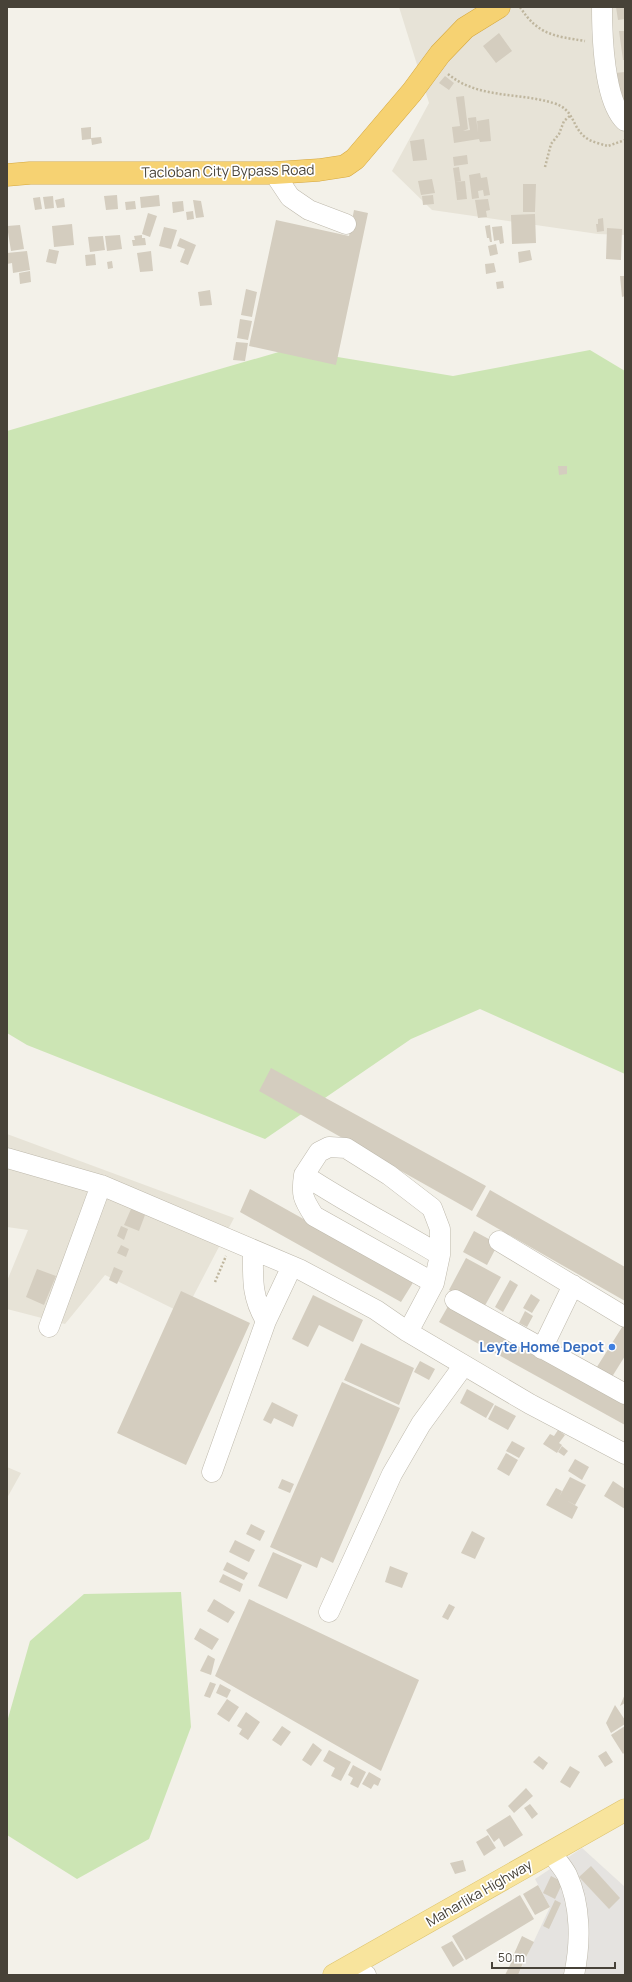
<svg xmlns="http://www.w3.org/2000/svg" width="632" height="1982" font-family="Manrope,sans-serif">
	<style>
		.residential { fill: #e7e3d7 }
		.green { fill: #cce5b4 }
		.parking { fill: #e5e3e0 }
		.building { fill: #d4cdbf }
		.lines { fill: none; stroke-linecap: round; stroke-linejoin: round }
		.minor-casing { stroke: #beb9ac; stroke-width: 21 }
		.major-casing { stroke: #ddc36d; stroke-width: 23 }
		.highway-casing { stroke: #d5a841; stroke-width: 23 }
		.path { stroke: #bfb69e; stroke-width: 2.5; stroke-dasharray: 2 2; stroke-linecap: butt }
		.minor { stroke: #fff; stroke-width: 20 }
		.major { stroke: #f8e49d; stroke-width: 22 }
		.highway { stroke: #f6d272; stroke-width: 22 }
		.shop-dot { fill: #3f7fe0; stroke: #fff; stroke-width: 1.5 }
		.labels { text-anchor: middle; stroke-width: 3.5; stroke-linejoin: round; paint-order: stroke }
		.street-label { font-size: 14px; fill: #474238; stroke: #fff }
		.shop-label { font-size: 14px; font-weight: bold; fill: #366cbe; stroke: #fff; text-anchor: end }
	</style>
	<rect width="100%" height="100%" fill="#f3f1e9"/>
	<!-- residential -->
	<path class="residential" d="M399,7H625V235L598,234L432,210L392,171L429,103Z
		M7,1134L234,1218L184,1314L105,1275L65,1324L7,1309V1281L28,1230L7,1227Z
		M7,1467L21,1473L7,1498Z"/>
	<!-- green -->
	<path class="green" d="M289,349L453,376L590,350L625,371V1074L480,1009L411,1039L265,1139L27,1045L7,1033V431Z
		M181,1592L191,1727L149,1839L77,1879L7,1835V1722L30,1641L84,1594Z"/>
	<!-- parking -->
	<path class="parking" d="M582,1848L625,1887V1975H518L550,1907L535,1879Z"/>
	<!-- building -->
	<path class="building" d="M616,7H625V19L618,20Z
		M619,31H625V60H623Z
		M499,33L512,51L496,63L483,46Z
		M625,72V102L620,103L615,73Z
		M445,76L454,83L449,90L439,83Z
		M464,96L468,129L463,131L470,130L468,118L476,117L478,133L477,121L489,119L491,141L480,142L479,139L454,143L452,127L460,126L456,97Z
		M91,127V139L82,140L81,128Z
		M101,137L102,143L92,145L91,138Z
		M424,139L427,160L413,161L410,141Z
		M467,155L468,164L454,166L453,157Z
		M459,167L461,181L455,182L453,168Z
		M480,173L481,178L487,177L490,195L484,196L483,190L478,191L479,198L472,199L469,175Z
		M432,179L435,193L421,195L418,181Z
		M465,181L467,199L457,200L455,182Z
		M523,184H536L535,212H523Z
		M117,195L118,209L106,210L104,196Z
		M159,195L160,206L141,208L140,197Z
		M433,195L434,204L423,205L422,196Z
		M53,196L54,208L45,209L43,197Z
		M40,197L42,209L35,210L33,198Z
		M64,198L65,207L57,208L55,200Z
		M488,199L490,210L486,211L487,217L478,218L475,200Z
		M193,200L201,201L204,217L196,218Z
		M135,201L136,209L126,210L125,202Z
		M183,201L184,211L173,213L172,202Z
		M354,210L368,213L336,365L249,346L276,220L349,236Z
		M193,211L194,219L187,220L186,212Z
		M148,213L157,216L150,237L142,234Z
		M535,214L536,243L512,244L511,215Z
		M603,218L604,231L597,232L596,224H598V219Z
		M72,224L74,245L54,247L52,226Z
		M20,225L24,249L11,251L7,226Z
		M490,225L492,242H490L489,238H487L485,226Z
		M502,226L504,243L500,244L499,240L494,241L492,227Z
		M164,227L177,230L171,249L159,246Z
		M607,228L622,229L621,260L606,259Z
		M120,235L122,249L107,251L105,236Z
		M142,235V238H145L146,245L133,246L132,240H135L134,236Z
		M103,236L105,250L90,252L88,237Z
		M180,238L196,245L188,265L180,262L185,249L177,246Z
		M496,244L498,254L490,256L488,246Z
		M49,249L59,251L56,264L46,262Z
		M530,250L532,260L519,263L518,252Z
		M27,251L30,270L13,273L12,263L7,264V253Z
		M151,251L153,271L140,272L137,253Z
		M95,254L96,265L86,266L85,255Z
		M112,261L113,268L108,269L107,262Z
		M494,263L496,272L486,274L485,264Z
		M30,271L31,282L20,284L19,273Z
		M620,276H625V296L622,297Z
		M503,281L504,288L497,289L496,282Z
		M246,289L257,292L252,317L241,315Z
		M210,290L212,305L200,306L198,292Z
		M240,319L252,321L248,340L237,338Z
		M236,342L248,343L245,361L233,360Z
		M558,466H567V474L559,475Z
		M271,1068L486,1186L472,1211L259,1091Z
		M250,1189L414,1281L401,1302L240,1212Z
		M490,1190L625,1267V1301L476,1216Z
		M131,1209L145,1215L139,1231L124,1225Z
		M121,1226L128,1229L124,1240L117,1236Z
		M474,1231L498,1244L487,1265L463,1252Z
		M121,1245L129,1249L126,1257L117,1253Z
		M466,1258L501,1277L483,1309L449,1290Z
		M114,1267L123,1271L117,1284L109,1280Z
		M37,1269L56,1276L44,1305L26,1297Z
		M510,1280L518,1285L503,1312L495,1307Z
		M181,1291L250,1323L186,1465L117,1433Z
		M531,1294L540,1300L532,1313L523,1308Z
		M313,1295L363,1320L353,1342L319,1325L308,1347L292,1339Z
		M451,1301L625,1398V1425L439,1322Z
		M525,1311L533,1316L527,1327L519,1323Z
		M624,1324L625,1325V1356L610,1380L595,1370Z
		M361,1343L414,1368L399,1405L344,1380Z
		M420,1361L435,1369L429,1380L414,1372Z
		M342,1382L400,1408L333,1563L321,1557L317,1568L270,1547Z
		M467,1389L494,1404L486,1418L460,1403Z
		M272,1402L298,1415L293,1427L274,1418L271,1424L263,1420Z
		M495,1405L516,1416L508,1430L488,1419Z
		M558,1430L565,1435L559,1443L562,1445L557,1453L543,1444L550,1434L554,1436Z
		M512,1441L525,1448L519,1458L506,1451Z
		M562,1446L568,1451L564,1456L558,1452Z
		M506,1453L518,1460L509,1476L497,1469Z
		M575,1459L589,1467L582,1480L568,1471Z
		M570,1477L586,1485L575,1505L566,1500L578,1507L572,1519L546,1505L556,1488L562,1491L559,1497Z
		M282,1479L294,1484L290,1493L278,1488Z
		M613,1481L625,1489V1509L604,1496Z
		M251,1524L265,1531L260,1541L246,1534Z
		M472,1531L485,1538L475,1559L461,1553Z
		M235,1540L255,1550L249,1562L229,1552Z
		M273,1552L302,1565L287,1599L258,1586Z
		M227,1562L248,1573L244,1580L223,1570Z
		M390,1566L408,1573L402,1588L385,1582Z
		M223,1574L243,1584L240,1592L219,1582Z
		M214,1599L235,1612L228,1623L207,1611Z
		M249,1599L419,1680L381,1771L215,1676Z
		M449,1604L455,1607L448,1620L442,1617Z
		M200,1628L219,1639L212,1650L194,1639Z
		M208,1655L215,1659L211,1675L200,1671Z
		M210,1682L216,1684L210,1698L204,1696Z
		M220,1684L231,1690L227,1698L216,1693Z
		M625,1694V1703L620,1706Z
		M227,1699L239,1707L229,1722L217,1714Z
		M615,1705L625,1720V1724L611,1733L606,1723Z
		M246,1712L260,1722L248,1740L239,1734L242,1729L237,1726Z
		M282,1726L291,1732L281,1746L272,1740Z
		M625,1726V1752L623,1754L611,1735Z
		M313,1743L322,1750L311,1766L302,1760Z
		M329,1750L351,1762L341,1781L331,1776L335,1768L323,1761Z
		M606,1751L613,1762L605,1767L598,1756Z
		M539,1756L548,1763L543,1770L533,1762Z
		M353,1765L366,1772L358,1788L350,1784L353,1778L348,1775Z
		M570,1766L580,1772L570,1788L560,1782Z
		M369,1772L381,1779L378,1786L374,1784L371,1789L362,1784Z
		M526,1788L533,1796L514,1813L508,1806Z
		M530,1804L538,1814L532,1819L524,1808Z
		M510,1815L523,1835L504,1847L499,1838L494,1842L486,1830Z
		M488,1835L496,1848L484,1856L476,1842Z
		M463,1860L466,1871L455,1874L450,1863Z
		M591,1866L620,1898L609,1909L579,1877Z
		M551,1876L563,1882L555,1899L543,1893Z
		M538,1885L550,1907L535,1915L523,1894Z
		M520,1895L534,1919L466,1960L452,1936Z
		M555,1900L561,1903L549,1929L543,1926Z
		M522,1936L534,1942L524,1961L513,1956Z
		M452,1941L464,1960L453,1967L441,1947Z
		M513,1959L523,1963L518,1975H505Z"/>
	<g class="lines">
		<defs>
			<path id="minor" d="M602,7C602,35 604,101 625,121
				M274,173L290,197L309,210L346,224
				M7,1158L101,1185L301,1270L376,1310L408,1332L530,1404L625,1454
				M304,1175C301,1195 303,1199 314,1216L434,1283
				M499,1241L625,1317
				M253,1250C253,1278 251,1296 266,1321
				M455,1300L625,1394
				M49,1327L101,1185
				M408,1332L434,1283L440,1255V1229L432,1208L389,1175L346,1148L329,1147L319,1152L304,1175C348,1204 395,1228 440,1255
				M542,1349L573,1285
				M212,1472L266,1321L292,1266
				M329,1612L392,1474L421,1424L464,1365
				M551,1852C556,1860 563,1867 567,1875C581,1905 581,1943 574,1975
				M351,1966L366,1975"/>
			<path id="major" d="M334,1975L625,1810"/>
			<path id="highway" d="M7,175L30,173H274L319,170L345,166L355,159L412,92L440,54L465,28L499,7"/>
		</defs>
		<!-- minor casing -->
		<use href="#minor" class="minor-casing"/>
		<!-- major casing -->
		<use href="#major" class="major-casing"/>
		<!-- highway casing -->
		<use href="#highway" class="highway-casing"/>
		<!-- path -->
		<path class="path" d="M520,7C538,35 554,36 585,41
			M448,74C478,99 518,92 553,103C575,109 571,126 585,137C591,142 601,144 608,146L625,140
			M545,167L551,144L559,134L564,121L571,115
			M215,1282L226,1256"/>
		<!-- minor -->
		<use href="#minor" class="minor"/>
		<!-- major -->
		<use href="#major" class="major"/>
		<!-- highway -->
		<use href="#highway" class="highway"/>
	</g>
	<!-- markers -->
	<circle class="shop-dot" cx="612" cy="1347" r="4"/>
	<g class="labels">
		<!-- street labels -->
		<g class="street-label">
			<text transform="translate(228 171) rotate(-1)" y="5">Tacloban City Bypass Road</text>
			<text transform="translate(479 1893) rotate(-30)" y="5">Maharlika Highway</text>
		</g>
		<!-- shop labels -->
		<g class="shop-label">
			<text x="604" y="1352">Leyte Home Depot</text>
		</g>
	</g>
	<!-- border -->
	<rect width="632" height="1982" fill="none" stroke="#474238" stroke-width="16"/>
	<!-- scale -->
	<path d="M492 1962v6h123v-6" fill="none" stroke="#474238" stroke-width="2"/>
	<text x="498" y="1962" font-size="12" fill="#474238" stroke="#ffffff" stroke-width="3" paint-order="stroke">50 m</text>
</svg>
